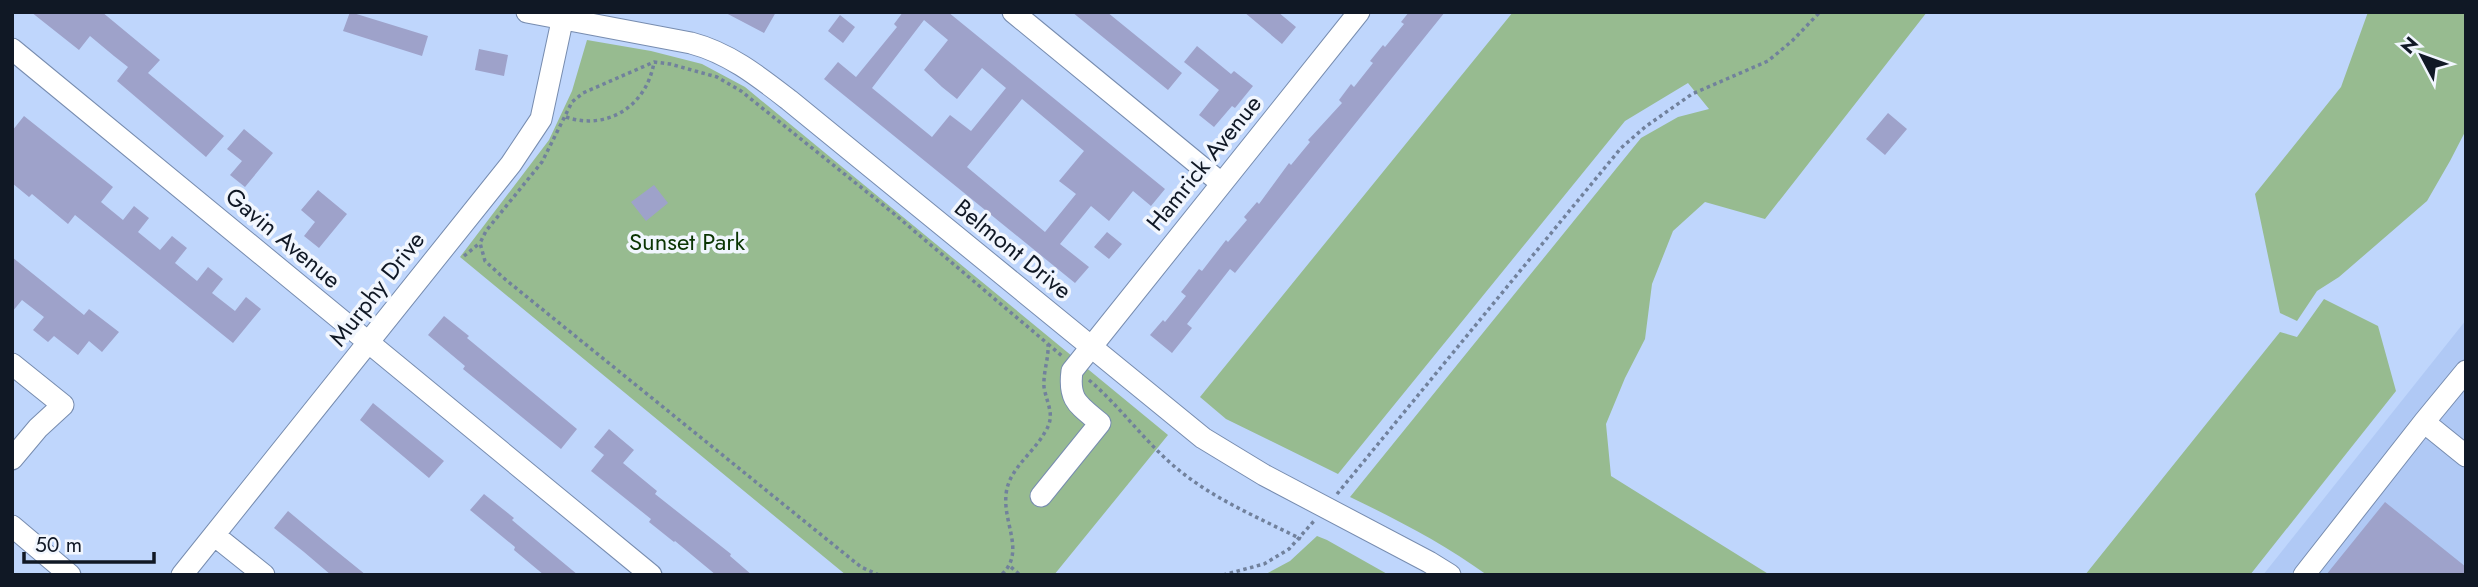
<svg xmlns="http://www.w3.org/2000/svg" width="2478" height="587" font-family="Jost,sans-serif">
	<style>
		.built { fill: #b0c9f5 }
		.green { fill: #97bb90 }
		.building { fill: #9ea2ca; fill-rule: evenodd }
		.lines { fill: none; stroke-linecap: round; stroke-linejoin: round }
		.minor-casing { stroke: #778caf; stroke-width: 23 }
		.path { stroke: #71819c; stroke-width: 3.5; stroke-dasharray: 3.5 3.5; stroke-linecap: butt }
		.minor { stroke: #fff; stroke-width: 21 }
		.labels { text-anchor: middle; stroke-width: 7; stroke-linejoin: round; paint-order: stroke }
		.street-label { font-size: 24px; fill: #101825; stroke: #f1f6fe }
		.park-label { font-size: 24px; fill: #0b3503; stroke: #f1f6fe }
	</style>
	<rect width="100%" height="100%" fill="#bfd6fc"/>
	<!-- built -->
	<path class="built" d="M2466,320V575H2263Z"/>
	<!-- green -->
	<path class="green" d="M1513,12H1927L1765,219L1705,202L1673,231L1652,284L1645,339L1625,378L1606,424L1611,476L1770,575H1487C1444,544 1398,520 1350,497L1641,138L1678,117L1709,109L1688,83L1625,121L1338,474L1226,419L1200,397Z
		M2368,12H2466V130L2450,161L2427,201L2339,277L2317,291L2297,321L2280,313L2255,194L2341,87Z
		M587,40L651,51L702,64L745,87L1168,435L1054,575H846L460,257L549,140L572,91Z
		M2324,299L2378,326L2396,391L2250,575H2085L2280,332L2297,337Z
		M1317,536L1327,540L1389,575H1264L1290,561Z"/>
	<!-- building -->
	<path class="building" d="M31,12H102L160,60L148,73L224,136L206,157L117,81L128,67L114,56L90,36L79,50Z
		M350,12L428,36L422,56L343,31Z
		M724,12H776L764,33Z
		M903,12H948L1165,189L1151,206L1133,191L1109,221L1091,206L1060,244L1089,267L1075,283L824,79L838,62L856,77L897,27L894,24ZM924,20L948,40L924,70L942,87L957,99L982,68L1006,88L971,131L950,115L932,137L872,88ZM1022,99L1084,151L1059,181L1076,194L1045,232L967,167Z
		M1072,12H1107L1182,73L1168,90Z
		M1244,12H1278L1296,27L1282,44Z
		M1409,12H1445L1235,273L1230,269L1187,324L1192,328L1172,353L1150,335L1163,320L1165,322L1186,296L1181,292L1199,269L1202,271L1226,240L1228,242L1247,220L1244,217L1257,202L1259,204L1289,163L1291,165L1310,142L1308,140L1342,103L1339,100L1351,84L1354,87L1373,63L1370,61L1383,45L1385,47L1404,24L1401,22Z
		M840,15L855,27L843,43L828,31Z
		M1197,46L1231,74L1234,71L1253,86L1235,108L1232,106L1214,127L1199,115L1219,90L1184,62Z
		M479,49L508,55L504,76L475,70Z
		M1888,113L1907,129L1885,155L1866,139Z
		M24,116L113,187L101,202L123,220L134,206L149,218L138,232L160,250L172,236L187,248L175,263L197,281L208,267L223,279L212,293L235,311L246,297L261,309L233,343L75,215L68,224L32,194L29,197L12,183V131Z
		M244,129L273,153L245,187L230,175L242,161L227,149Z
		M654,185L668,203L646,221L631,202Z
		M318,190L347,214L319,248L304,236L315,222L301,210Z
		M1107,232L1122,244L1109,259L1094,247Z
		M12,257L84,315L89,309L119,332L102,352L89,341L78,355L54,336L48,342L33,330L44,317L22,300L12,312Z
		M444,316L469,336L467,338L577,429L561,449L463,369L465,366L428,335Z
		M373,403L444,461L429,478L360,420Z
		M609,429L634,450L623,463L657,491L655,494L731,554L730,556L752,575H716L675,541L674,542L649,522L651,519L591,471L604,455L594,447Z
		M484,494L514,518L512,520L578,575H544L514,550L515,547L470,510Z
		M2385,502L2466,567V575H2326Z
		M288,511L324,541L366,575H331L304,552L274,528Z"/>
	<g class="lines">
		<defs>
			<path id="minor" d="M527,12L691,43C729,53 758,76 789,100L1203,438L1264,475L1429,562L1450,575
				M1013,12L1221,183
				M12,49L651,575
				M12,364L63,405L38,428L12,459
				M2424,422L2466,371
				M1041,496L1100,423C1079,405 1068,401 1072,371L1359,12
				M12,526L70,575
				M214,535L264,575
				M182,575L511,164L541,119L564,12
				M2304,575L2424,422L2466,456"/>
		</defs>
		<!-- minor casing -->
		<use href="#minor" class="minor-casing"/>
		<!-- path -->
		<path class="path" d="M566,117C607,131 647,106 654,62
			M464,256L480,243
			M1048,344L1062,356
			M1089,380C1122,408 1146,444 1180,471C1216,500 1259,518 1301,539
			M1337,494L1621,148L1645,127L1692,94L1768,61L1792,41L1820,12
			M1011,567L1020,575
			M879,575L861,567L506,280L485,261L480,243L486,231L542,162L572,102L583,93L654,62L670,64L717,77L741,91L893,213L1048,344C1049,358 1043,372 1044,387C1047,405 1056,415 1045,432C1033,454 1008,469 1006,495C1003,524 1026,553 1001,575
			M1223,575L1264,564L1289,549L1314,521"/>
		<!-- minor -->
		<use href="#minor" class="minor"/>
	</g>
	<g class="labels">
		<!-- street labels -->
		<g class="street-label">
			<text transform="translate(1204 163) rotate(-51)" y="8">Hamrick Avenue</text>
			<text transform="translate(283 238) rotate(40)" y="8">Gavin Avenue</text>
			<text transform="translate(1013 249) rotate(39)" y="8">Belmont Drive</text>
			<text transform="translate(377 289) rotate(-52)" y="8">Murphy Drive</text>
		</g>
		<!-- park labels -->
		<g class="park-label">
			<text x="687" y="250">Sunset Park</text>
		</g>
	</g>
	<!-- border -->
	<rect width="2478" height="587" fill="none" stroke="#101825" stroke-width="28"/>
	<!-- north arrow -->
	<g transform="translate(2422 56) rotate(311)" stroke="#f1f6fe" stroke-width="5" paint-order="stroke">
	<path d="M0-5L12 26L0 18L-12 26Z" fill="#101825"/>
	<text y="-10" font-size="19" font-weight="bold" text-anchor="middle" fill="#101825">N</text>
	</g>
	<!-- scale -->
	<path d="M24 552v10h130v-10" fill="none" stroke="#101825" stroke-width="3.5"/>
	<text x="35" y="552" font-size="21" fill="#101825" stroke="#f1f6fe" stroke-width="5" paint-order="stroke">50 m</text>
</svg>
